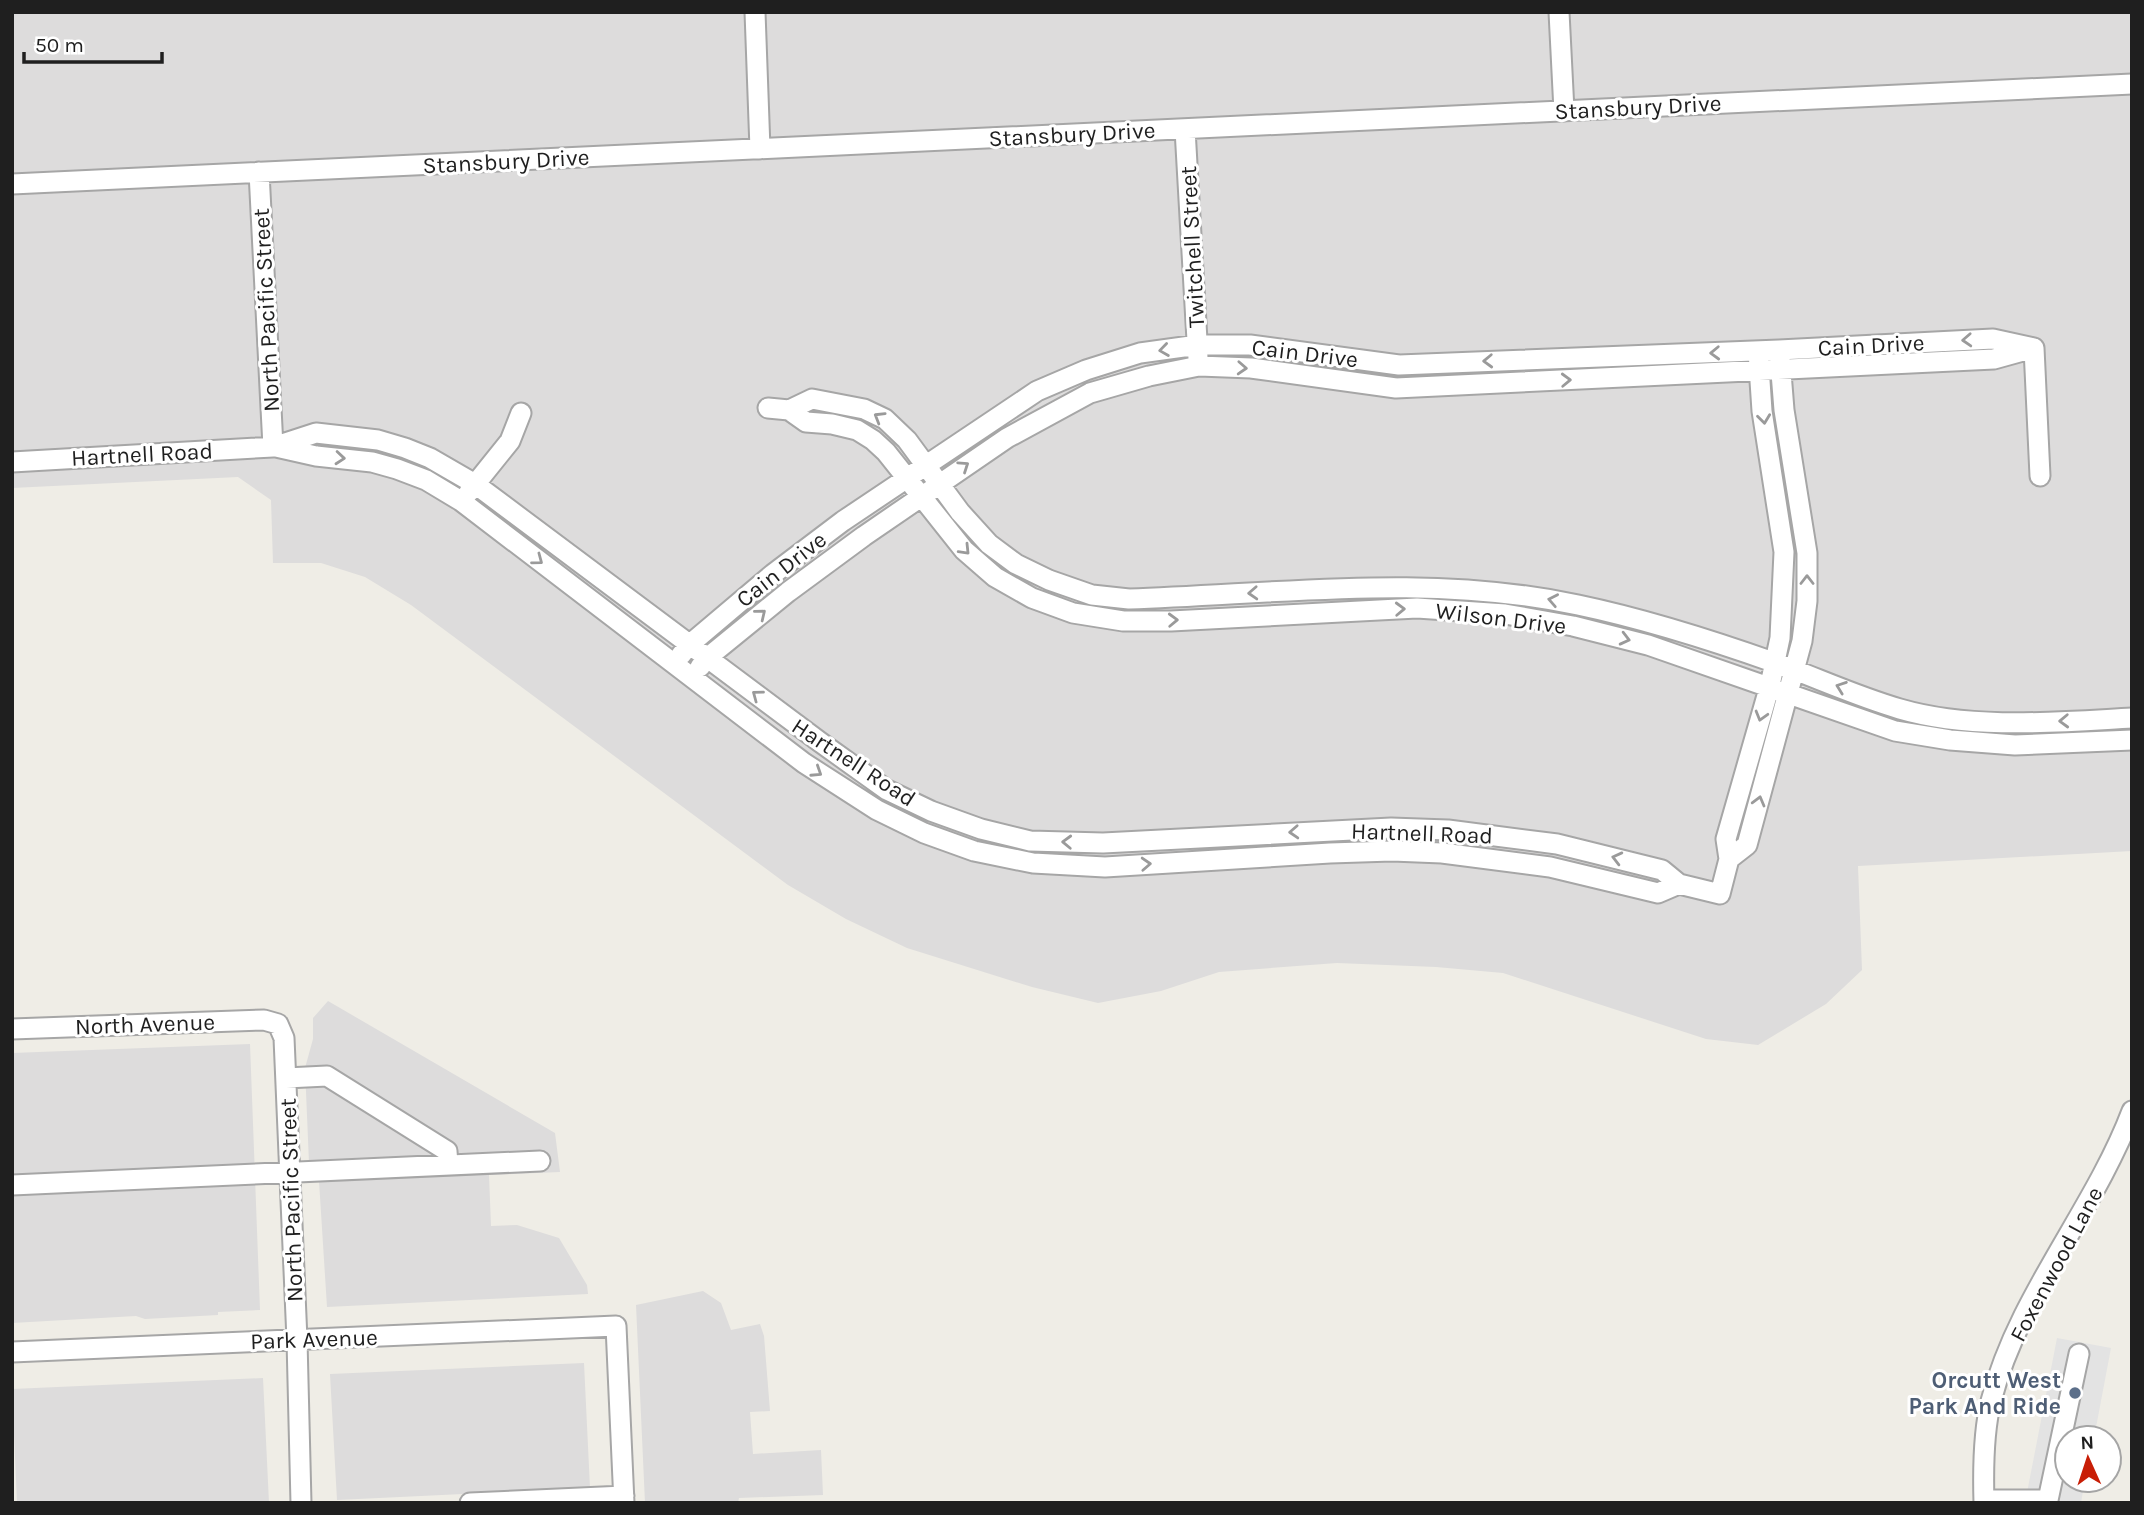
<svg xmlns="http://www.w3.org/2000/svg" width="2144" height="1515" font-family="Karla,sans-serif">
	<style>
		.residential { fill: #dddcdc }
		.parking { fill: #e3e3e3 }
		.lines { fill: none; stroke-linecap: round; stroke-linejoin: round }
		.minor-casing { stroke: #a6a6a6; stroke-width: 23 }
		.minor { stroke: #fff; stroke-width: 19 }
		.oneway { stroke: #9a9a9a }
		.service-dot { fill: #5c6f8a; stroke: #fff; stroke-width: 2.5 }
		.labels { text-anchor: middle; stroke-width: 6; stroke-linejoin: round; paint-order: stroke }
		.street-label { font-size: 23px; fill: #1f1f1f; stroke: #fff }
		.service-label { font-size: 23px; font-weight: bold; fill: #4e5e75; stroke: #fff; text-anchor: end }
	</style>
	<rect width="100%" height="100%" fill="#efede6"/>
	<!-- residential -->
	<path class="residential" d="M12,12H2132V851L1858,866L1862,970L1826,1004L1758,1045L1706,1039L1503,973L1436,967L1337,963L1219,972L1161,991L1098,1003L1032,987L907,948L846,919L788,885L411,605L365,577L321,563H273L271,500L238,477L12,488Z
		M328,1001L555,1133L560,1172L489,1175L491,1226L517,1225L559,1238L587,1285L588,1294L327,1307L319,1181L309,1163L305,1068L313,1039V1018Z
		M250,1044L260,1310L218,1312V1315L145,1319L136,1316L12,1323V1053Z
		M703,1291L721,1303L731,1330L760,1324L764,1336L770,1411L750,1412L753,1454L821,1450L823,1495L739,1498L738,1503H645L636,1305Z
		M584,1363L590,1488L337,1500L330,1374Z
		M263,1378L269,1503H17L12,1389Z"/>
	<!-- parking -->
	<path class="parking" d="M2057,1338L2111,1348L2094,1438H2067V1480H2085L2081,1503H2025Z"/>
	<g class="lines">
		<defs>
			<path id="minor" d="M755,12L760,149
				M1559,12L1564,111
				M1185,129L1198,358
				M259,172L273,447
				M12,184L2132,84
				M2034,348L2040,476
				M768,408L789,410L806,422L832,424L857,430L873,440L886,452L964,550L995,577L1032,598L1073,613L1123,621H1171L1417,608L1505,614L1573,626L1648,645L1895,731L1950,740L2015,745L2132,740
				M789,410L812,399L864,409L885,419L907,440L960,512L989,544L1016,564L1049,580L1092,595L1129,599C1280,594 1428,573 1578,605C1645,619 1711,640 1776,663C1817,678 1858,697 1900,709C1972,730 2057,722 2132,718
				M276,447L316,456L372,462L397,469L426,480L461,501L804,763L877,810L924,833L974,851L1033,863L1105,867L1330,853L1392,851L1442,853L1550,867L1658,893L1679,884
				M12,462L273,447L316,433L378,440L405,448L430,458L475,484L820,742L887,790L931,811L981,829L1030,841L1103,843L1391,828L1448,830L1557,844L1662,870L1679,884L1720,894L1729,859L1726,839L1770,685L1780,638L1784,552L1762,411L1758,351
				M469,492L510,441L521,413
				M681,655L689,645L773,574L843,521L1037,391L1086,370L1140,353L1198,345H1250L1399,365L1779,350L1993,339L2034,348
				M700,667L707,658L788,592L864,536L1007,438L1090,393L1149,376L1199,366L1251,368L1396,388L1994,359L2030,349
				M1729,859L1747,845L1802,641L1807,601V553L1784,410L1780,360
				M12,1029L264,1020L278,1024L284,1038L297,1340L301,1503
				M286,1078L327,1076L447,1151L448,1165
				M12,1185L540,1161
				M12,1352L616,1326L624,1503
				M1984,1500H2048L2079,1354
				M470,1503L624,1496
				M1984,1503C1983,1470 1983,1433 1991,1401C2018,1296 2094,1211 2132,1111"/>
		</defs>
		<!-- minor casing -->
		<use href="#minor" class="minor-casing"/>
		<!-- minor -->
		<use href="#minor" class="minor"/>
	</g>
	<!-- one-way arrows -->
	<defs><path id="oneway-chevron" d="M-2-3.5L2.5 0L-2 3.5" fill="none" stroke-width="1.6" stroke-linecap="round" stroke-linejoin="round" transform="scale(1.75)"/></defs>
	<g class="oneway">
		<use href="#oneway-chevron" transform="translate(1967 340) rotate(177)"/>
		<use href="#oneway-chevron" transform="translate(1164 350) rotate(172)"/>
		<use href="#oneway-chevron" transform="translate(1715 353) rotate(178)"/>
		<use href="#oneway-chevron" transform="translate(1488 361) rotate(178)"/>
		<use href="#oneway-chevron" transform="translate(1242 368) rotate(3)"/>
		<use href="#oneway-chevron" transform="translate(1566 380) rotate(-2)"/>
		<use href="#oneway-chevron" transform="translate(879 417) rotate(-149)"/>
		<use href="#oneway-chevron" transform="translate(1764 419) rotate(83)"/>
		<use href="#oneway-chevron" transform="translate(340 458) rotate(5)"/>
		<use href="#oneway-chevron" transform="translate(964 466) rotate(-34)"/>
		<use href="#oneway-chevron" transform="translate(965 550) rotate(46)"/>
		<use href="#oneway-chevron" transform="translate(538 560) rotate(37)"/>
		<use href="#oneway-chevron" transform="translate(1807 580) rotate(-90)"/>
		<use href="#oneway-chevron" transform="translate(1253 593) rotate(177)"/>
		<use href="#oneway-chevron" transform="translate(1553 600) rotate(-169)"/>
		<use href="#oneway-chevron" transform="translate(1400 609) rotate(-2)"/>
		<use href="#oneway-chevron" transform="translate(761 614) rotate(-39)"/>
		<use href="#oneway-chevron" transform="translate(1173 620) rotate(-2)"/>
		<use href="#oneway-chevron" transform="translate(1625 639) rotate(14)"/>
		<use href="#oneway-chevron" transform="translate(1841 687) rotate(-160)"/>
		<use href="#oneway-chevron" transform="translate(757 695) rotate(-143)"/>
		<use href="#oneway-chevron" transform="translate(1761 716) rotate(106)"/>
		<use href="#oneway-chevron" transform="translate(2064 721) rotate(178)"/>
		<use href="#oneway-chevron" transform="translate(817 772) rotate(33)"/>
		<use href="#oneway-chevron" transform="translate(1759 801) rotate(-75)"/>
		<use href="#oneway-chevron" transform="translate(1294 832) rotate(177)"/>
		<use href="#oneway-chevron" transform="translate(1067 842) rotate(-178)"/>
		<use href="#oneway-chevron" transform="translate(1617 858) rotate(-166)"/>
		<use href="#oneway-chevron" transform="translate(1146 864) rotate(-3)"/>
	</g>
	<!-- markers -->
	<circle class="service-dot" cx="2075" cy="1393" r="7"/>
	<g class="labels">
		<!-- street labels -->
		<g class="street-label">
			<text transform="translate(1638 107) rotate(-3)" y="8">Stansbury Drive</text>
			<text transform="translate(1072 134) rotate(-3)" y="8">Stansbury Drive</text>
			<text transform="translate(506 161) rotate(-3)" y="8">Stansbury Drive</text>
			<text transform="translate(1192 247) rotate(-93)" y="8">Twitchell Street</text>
			<text transform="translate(266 310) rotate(-93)" y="8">North Pacific Street</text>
			<text transform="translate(1871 345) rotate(-3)" y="8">Cain Drive</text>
			<text transform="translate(1305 353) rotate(7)" y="8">Cain Drive</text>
			<text transform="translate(142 454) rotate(-3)" y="8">Hartnell Road</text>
			<text transform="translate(781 569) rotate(-38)" y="8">Cain Drive</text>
			<text transform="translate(1501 618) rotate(7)" y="8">Wilson Drive</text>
			<text transform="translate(854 762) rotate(33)" y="8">Hartnell Road</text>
			<text transform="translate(1422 833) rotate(2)" y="8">Hartnell Road</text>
			<text transform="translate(145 1024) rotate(-2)" y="8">North Avenue</text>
			<text transform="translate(291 1200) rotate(-92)" y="8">North Pacific Street</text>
			<text transform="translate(2056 1264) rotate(-62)" y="8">Foxenwood Lane</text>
			<text transform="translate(314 1339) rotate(-2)" y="8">Park Avenue</text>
		</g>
		<!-- service labels -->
		<g class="service-label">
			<text x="2061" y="1388">Orcutt West<tspan x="2061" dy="26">Park And Ride</tspan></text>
		</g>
	</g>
	<!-- border -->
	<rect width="2144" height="1515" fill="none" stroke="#1f1f1f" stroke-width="28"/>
	<!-- north arrow -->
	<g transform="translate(2088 1459) rotate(357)"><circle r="33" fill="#ffffff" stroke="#a5a5a5" stroke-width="2"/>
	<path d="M0-5L12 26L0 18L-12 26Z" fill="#c81e06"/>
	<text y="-10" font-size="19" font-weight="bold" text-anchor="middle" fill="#1f1f1f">N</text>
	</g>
	<!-- scale -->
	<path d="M24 52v10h138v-10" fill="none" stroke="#1f1f1f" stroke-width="3.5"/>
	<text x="35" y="52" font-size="21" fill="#1f1f1f" stroke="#ffffff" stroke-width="5" paint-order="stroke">50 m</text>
</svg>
